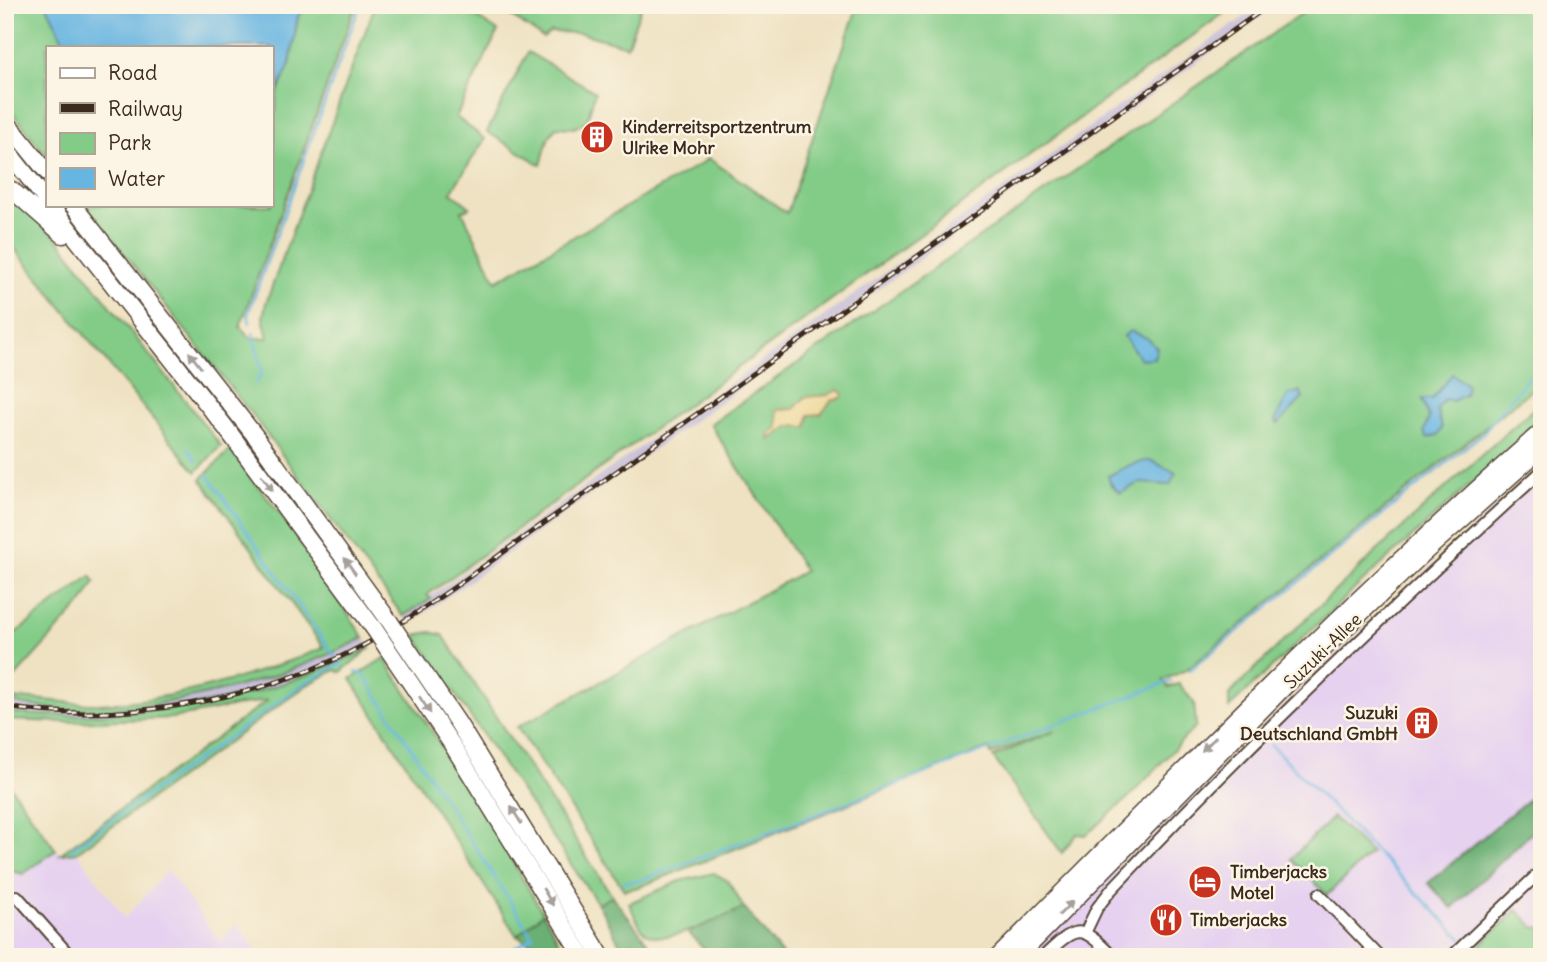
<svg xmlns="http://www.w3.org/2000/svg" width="1547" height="962" font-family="Delius,sans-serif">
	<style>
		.built { fill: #e6d2f0 }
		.industrial { fill: #c8bfd8 }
		.green { fill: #83cc88; stroke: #5f7b53; stroke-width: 2 }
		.forest { fill: #6ab074; stroke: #526d49; stroke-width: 2 }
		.sand { fill: #eeda9e; stroke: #94825e; stroke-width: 2 }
		.water { fill: #67b5e1; stroke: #517080; stroke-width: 2 }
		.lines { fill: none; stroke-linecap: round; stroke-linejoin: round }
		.stream { stroke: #67b5e1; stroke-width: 2.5 }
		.minor-casing { stroke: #564637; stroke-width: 14 }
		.highway-casing { stroke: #564637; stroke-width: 19 }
		.minor { stroke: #fff; stroke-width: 10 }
		.highway { stroke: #fff; stroke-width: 16 }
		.rail-casing { stroke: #3b2a1e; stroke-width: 5 }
		.rail { stroke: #fcf5e5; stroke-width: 2.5; stroke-dasharray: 8; stroke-linecap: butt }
		.highway-bridge-casing { stroke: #564637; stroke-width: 19; stroke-linecap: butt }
		.highway-bridge { stroke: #fff; stroke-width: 16 }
		.oneway { fill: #a79f9a }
		.labels { text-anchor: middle; stroke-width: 5; stroke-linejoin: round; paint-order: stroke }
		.poi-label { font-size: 18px; font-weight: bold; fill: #3b2a1e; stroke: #fcf5e5; text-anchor: start }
		.street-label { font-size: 18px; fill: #3b2a1e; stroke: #fcf5e5 }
	</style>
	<rect width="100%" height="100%" fill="#fcf5e5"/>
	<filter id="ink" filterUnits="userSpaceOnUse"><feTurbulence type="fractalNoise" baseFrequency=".0143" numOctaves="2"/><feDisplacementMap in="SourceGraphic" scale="14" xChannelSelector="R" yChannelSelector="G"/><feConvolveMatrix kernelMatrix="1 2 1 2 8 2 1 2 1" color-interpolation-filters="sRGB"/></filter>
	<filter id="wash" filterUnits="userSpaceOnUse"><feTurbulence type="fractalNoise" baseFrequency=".00686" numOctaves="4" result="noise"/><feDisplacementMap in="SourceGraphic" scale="28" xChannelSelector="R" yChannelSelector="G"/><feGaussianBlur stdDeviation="1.57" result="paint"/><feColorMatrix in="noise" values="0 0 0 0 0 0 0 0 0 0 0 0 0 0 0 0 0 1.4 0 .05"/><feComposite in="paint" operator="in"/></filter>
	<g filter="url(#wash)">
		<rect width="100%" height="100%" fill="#efe2c2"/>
		<!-- built -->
		<path class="built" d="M1542,464V957H1024L1335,656Z
			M56,850L60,854L77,852L125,918L168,870L220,942L237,924L262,957H5V869L23,874Z"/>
		<!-- industrial -->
		<path class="industrial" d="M1261,5H1277L409,624L403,616Z
			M364,638L371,647L307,676L267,690L188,709L77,715L5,712V701L23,705L98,708L178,701L320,660Z"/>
		<!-- green -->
		<path class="green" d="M5,5H46C56,20 57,33 68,47H47V156L5,103Z
			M309,5H356L240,327L251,338H268L263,317L266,303L375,5H458L498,31L456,117L485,139L451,192L470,207L462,211L496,281L701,164L708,158L787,213L858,5H1235L427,595L431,599L403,616L253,416L86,205H271V119L276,109V96L290,64L298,16Z
			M495,5H642L627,46L581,33L551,32L543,38Z
			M1314,5H1542V381L1186,670L1163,680L1168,687L1179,684L1194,703L1196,726L1129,797L1086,835L1077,834L1062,853L993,757L1055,731L991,754L989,748L639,887L624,890L517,727L805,571L710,424Z
			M528,52L595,92L587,121L574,128L556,127L548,139L541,165L487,132Z
			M5,198L21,205L57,238L221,446L196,472L5,237Z
			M1542,401V420L1360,584L1229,708V695C1330,593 1435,496 1542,401Z
			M230,450L288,524L364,638C265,688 116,727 5,701C27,694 74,706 100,704C179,700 251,676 324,648L201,479Z
			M91,576L95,582L83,602L5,688V641Z
			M431,632L443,635L612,896L598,904L415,635Z
			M371,647L341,672L335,670L307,685L77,852L60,854L268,700L172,718L65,722L5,720V712C37,717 70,716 102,714C205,710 279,692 371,647Z
			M384,658L464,780L543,913L517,936L351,679Z
			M5,779L56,850L23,874L5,869Z
			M1333,817L1371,853L1327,895L1291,859Z
			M714,873L728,881L744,908C724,917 664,948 645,932C638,926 633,911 629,903L680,881Z
			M1517,910L1534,927L1542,928V957H1489L1479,946Z"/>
		<!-- forest -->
		<path class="forest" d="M1542,788V823L1452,908L1428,883Z
			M612,896L659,957H627L598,904Z
			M744,908L784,957H711L688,932Z
			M543,913L568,957H538L530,943L517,936Z"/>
		<!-- sand -->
		<path class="sand" d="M837,390L843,393L842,398L832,400L821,414L809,415L807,427L790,426L769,440L770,434L778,427L777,410L794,409L805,397L828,395Z"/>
		<!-- water -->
		<path class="water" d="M46,5H309L298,16L290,64L276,95V110L271,119V47H68C57,33 56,20 46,5Z
			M1130,331L1147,338L1157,348L1154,358L1140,359L1124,336Z
			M1452,374L1467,385L1465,395L1453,401L1445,399L1437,410L1442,428L1438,435L1427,438L1424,431L1429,418L1422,399H1432Z
			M1300,391L1303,398L1278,424L1275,421L1288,395Z
			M1150,460L1176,473L1170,485L1139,483L1120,493L1111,484L1108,476L1130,465Z"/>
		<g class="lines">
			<!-- stream -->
			<path class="stream" d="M250,323L248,314L360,5
				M253,333L262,373L256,383
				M188,449L197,461
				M207,474L340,664
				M1190,670L1482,434L1542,361
				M356,672L364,675L533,937L499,957
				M1271,745L1462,939
				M72,849L303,684L340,664L343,666
				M623,882L638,881L1171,681
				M5,898L9,895
				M1471,948L1479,957"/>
		</g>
	</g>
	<g filter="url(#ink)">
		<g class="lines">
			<defs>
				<path id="minor" d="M1319,894L1380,957
					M17,896L71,957
					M1086,931L1097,908L1111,890C1248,744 1394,606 1542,471
					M1043,957C1077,925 1080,923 1113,957
					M1451,957L1542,870"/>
				<path id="highway" d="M5,120L47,172
					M5,148L47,201
					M12,190L63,235
					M50,205L226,428L375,630
					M73,205L256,437L390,622
					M402,640L458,723L602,957
					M387,648L453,746L583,957
					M998,957C1176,778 1352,598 1542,431
					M1018,957L1291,680L1425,552L1542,448"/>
			</defs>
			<!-- minor casing -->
			<use href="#minor" class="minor-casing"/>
			<!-- highway casing -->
			<use href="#highway" class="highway-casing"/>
			<!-- minor -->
			<use href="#minor" class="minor"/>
			<!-- highway -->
			<use href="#highway" class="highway"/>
			<defs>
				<path id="rail" d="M5,707C124,725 259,701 364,645C397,627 428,605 459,584L1269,5"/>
			</defs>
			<!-- rail casing -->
			<use href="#rail" class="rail-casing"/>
			<!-- rail -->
			<use href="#rail" class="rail"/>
			<defs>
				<path id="highway-bridge" d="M390,622L402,640
					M375,630L387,648"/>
			</defs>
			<!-- highway-bridge casing -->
			<use href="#highway-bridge" class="highway-bridge-casing"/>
			<!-- highway-bridge -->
			<use href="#highway-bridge" class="highway-bridge"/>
		</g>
		<!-- one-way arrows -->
		<defs><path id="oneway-solid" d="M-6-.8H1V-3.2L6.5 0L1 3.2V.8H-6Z" transform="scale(1.75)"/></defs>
		<g class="oneway">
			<use href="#oneway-solid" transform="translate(195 360) rotate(-128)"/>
			<use href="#oneway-solid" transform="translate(267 483) rotate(54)"/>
			<use href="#oneway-solid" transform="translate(350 566) rotate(-125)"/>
			<use href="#oneway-solid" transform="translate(425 705) rotate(56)"/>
			<use href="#oneway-solid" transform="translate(1209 744) rotate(135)"/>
			<use href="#oneway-solid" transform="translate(516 815) rotate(-122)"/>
			<use href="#oneway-solid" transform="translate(548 897) rotate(59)"/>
			<use href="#oneway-solid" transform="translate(1066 908) rotate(-45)"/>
		</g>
	</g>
	<!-- icons -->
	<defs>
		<symbol id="building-disc" viewBox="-11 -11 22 22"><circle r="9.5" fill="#c8321e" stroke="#fcf5e5"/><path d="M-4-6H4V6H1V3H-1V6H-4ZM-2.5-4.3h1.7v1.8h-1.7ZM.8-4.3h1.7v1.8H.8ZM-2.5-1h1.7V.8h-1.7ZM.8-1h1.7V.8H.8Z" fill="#fff"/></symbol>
		<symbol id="hotel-disc" viewBox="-11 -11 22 22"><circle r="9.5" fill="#c8321e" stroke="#fcf5e5"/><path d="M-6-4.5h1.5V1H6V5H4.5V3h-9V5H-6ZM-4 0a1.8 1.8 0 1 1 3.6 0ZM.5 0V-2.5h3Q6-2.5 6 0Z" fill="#fff"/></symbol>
		<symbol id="restaurant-disc" viewBox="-11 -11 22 22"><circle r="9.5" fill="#c8321e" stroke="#fcf5e5"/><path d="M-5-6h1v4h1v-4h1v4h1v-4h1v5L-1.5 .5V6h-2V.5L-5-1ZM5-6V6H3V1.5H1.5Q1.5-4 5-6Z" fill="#fff"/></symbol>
	</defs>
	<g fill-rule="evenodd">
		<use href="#building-disc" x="578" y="118" width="38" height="38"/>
		<use href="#building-disc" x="1403" y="704" width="38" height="38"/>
		<use href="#hotel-disc" x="1186" y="863" width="38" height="38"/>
		<use href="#restaurant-disc" x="1147" y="901" width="38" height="38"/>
	</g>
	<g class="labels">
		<!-- poi labels -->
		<g class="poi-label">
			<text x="622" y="133">Kinderreitsportzentrum<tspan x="622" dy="21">Ulrike Mohr</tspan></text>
			<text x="1398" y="719" text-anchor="end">Suzuki<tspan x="1398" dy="21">Deutschland GmbH</tspan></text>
			<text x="1230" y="878">Timberjacks<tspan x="1230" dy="21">Motel</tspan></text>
			<text x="1190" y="926">Timberjacks</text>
		</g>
		<!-- street labels -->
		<g class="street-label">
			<text transform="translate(1323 651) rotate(-44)" y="6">Suzuki-Allee</text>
		</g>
	</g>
	<!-- margin -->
	<rect width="1547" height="962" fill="none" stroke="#fcf5e5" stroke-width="28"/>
	<!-- legend -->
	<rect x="46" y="46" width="228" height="161" fill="#fcf5e5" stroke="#afa495" stroke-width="2"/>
	<rect x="60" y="68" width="35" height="10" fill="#ffffff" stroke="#afa495" stroke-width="2"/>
	<text x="108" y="80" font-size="21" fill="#3b2a1e">Road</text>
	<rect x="60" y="103" width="35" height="10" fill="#3b2a1e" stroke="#afa495" stroke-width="2"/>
	<text x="108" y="116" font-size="21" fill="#3b2a1e">Railway</text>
	<rect x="60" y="133" width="35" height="21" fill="#83cc88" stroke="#afa495" stroke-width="2"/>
	<text x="108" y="150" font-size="21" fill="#3b2a1e">Park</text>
	<rect x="60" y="168" width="35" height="21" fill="#67b5e1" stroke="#afa495" stroke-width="2"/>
	<text x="108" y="186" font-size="21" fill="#3b2a1e">Water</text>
</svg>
